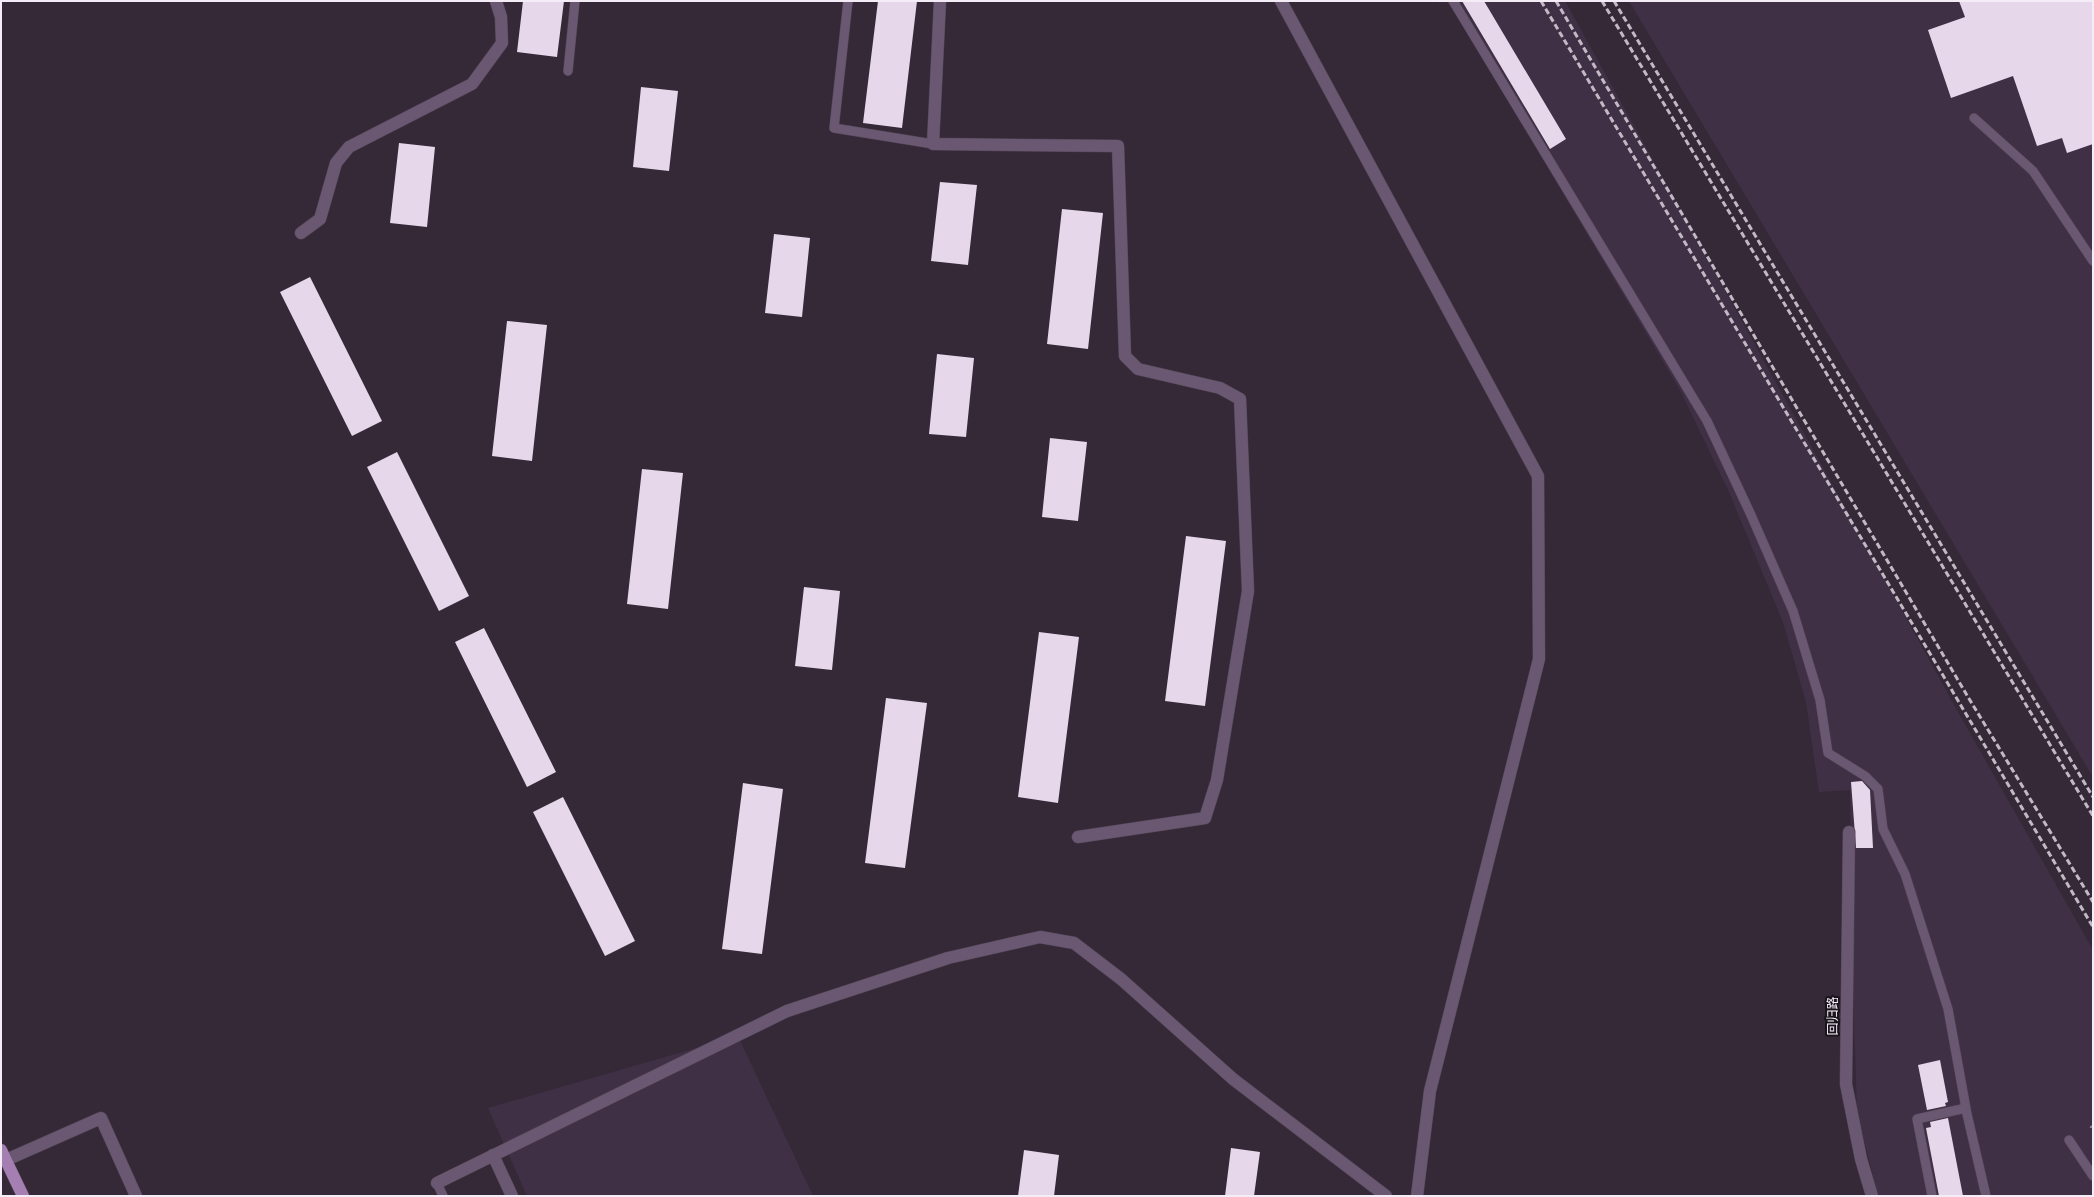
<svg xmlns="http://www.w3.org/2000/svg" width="2094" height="1197" font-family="'Sofia Sans Condensed','Noto Sans SC',sans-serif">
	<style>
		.built { fill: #403045 }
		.building { fill: #e6d7eb }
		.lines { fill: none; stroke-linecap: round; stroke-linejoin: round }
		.service-casing { stroke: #504453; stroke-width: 10 }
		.minor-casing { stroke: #504453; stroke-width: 13 }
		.tertiary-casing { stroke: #504453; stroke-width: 13 }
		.primary-casing { stroke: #504453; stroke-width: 13 }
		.path { stroke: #908693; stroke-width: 2.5; stroke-dasharray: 3 3; stroke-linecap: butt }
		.service { stroke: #6a5771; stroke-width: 9 }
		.minor { stroke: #6a5771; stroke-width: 12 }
		.tertiary { stroke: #6a5771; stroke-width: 12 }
		.primary { stroke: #a67fb2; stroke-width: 12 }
		.rail { stroke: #c2b9c5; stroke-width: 3; stroke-dasharray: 6 3; stroke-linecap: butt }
		.labels { text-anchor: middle; stroke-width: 4; stroke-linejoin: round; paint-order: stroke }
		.street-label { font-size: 13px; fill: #f4ecf7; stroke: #19141b }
	</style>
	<rect width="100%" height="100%" fill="#352938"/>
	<!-- built -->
	<path class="built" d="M1438,1H1565L1958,712L2093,950V1196H1878L1857,1111L1853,987L1850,790L1819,792L1806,702L1783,622L1729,492L1681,392L1449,1L1439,3Z
		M1629,1H2093V777Z
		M738,1036L813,1196H527L488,1108Z"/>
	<!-- building -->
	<path class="building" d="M523,1H564L557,57L517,52Z
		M878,1H917L902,128L863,123Z
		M1462,1H1484L1566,139L1550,149Z
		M1959,1H2093V144L2067,153L2062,138L2037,146L2013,76L1951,98L1928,30L1965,17Z
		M641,87L678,91L669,171L633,167Z
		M399,143L435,147L427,227L390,223Z
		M940,182L977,185L968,265L931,261Z
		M1062,209L1103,213L1088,349L1047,344Z
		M774,234L810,238L802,317L765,313Z
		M310,277L382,421L352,436L280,292Z
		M507,321L547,325L532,461L492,456Z
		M937,354L974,358L966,437L929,434Z
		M1050,438L1087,442L1078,521L1042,517Z
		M397,452L469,596L439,611L367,467Z
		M642,469L683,473L668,609L627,604Z
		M1186,536L1226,541L1205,706L1165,701Z
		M804,587L840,591L832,670L795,666Z
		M484,628L556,772L527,787L455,642Z
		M1039,632L1079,637L1058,803L1018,797Z
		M886,698L927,703L905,868L865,863Z
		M1862,781L1870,790L1873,848H1856L1851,782Z
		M743,783L783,789L762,954L722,949Z
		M563,797L635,941L605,956L533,812Z
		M1940,1060L1948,1102L1945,1103L1946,1106L1927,1110L1918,1065Z
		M1948,1118L1963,1196H1939L1926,1128L1931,1127L1930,1122Z
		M1231,1148L1260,1152L1254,1196H1225Z
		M1024,1150L1059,1155L1054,1196H1018Z"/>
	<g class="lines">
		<defs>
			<path id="service" d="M848,1L834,128L933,144
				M1453,1L1707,421L1751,515L1793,611L1820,700L1828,753L1865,776L1878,789L1883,829L1905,874L1948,1009L1967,1114L1986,1196
				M568,71L575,1
				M1974,118L2033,171L2093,261
				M2069,1140L2093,1176
				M437,1183L443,1196
				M1932,1196L1917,1119L1966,1108"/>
			<path id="minor" d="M940,1L933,144L1118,146L1125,356L1138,369L1220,388L1240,399L1248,591L1217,780L1205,818L1078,837
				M301,233L320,219L336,163L349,147L472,84L502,43L501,17L496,1
				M493,1155L512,1196
				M6,1160L101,1118L136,1196"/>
			<path id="tertiary" d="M1281,1L1538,476L1539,659L1430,1091L1417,1196
				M1849,832L1846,1084L1861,1159L1872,1196
				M437,1183L787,1011L948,958L1040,937L1074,943L1121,979L1233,1079L1386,1196"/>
			<path id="primary" d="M1,1150L23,1196"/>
		</defs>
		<!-- service casing -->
		<use href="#service" class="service-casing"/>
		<!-- minor casing -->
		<use href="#minor" class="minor-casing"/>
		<!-- tertiary casing -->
		<use href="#tertiary" class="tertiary-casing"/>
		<!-- primary casing -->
		<use href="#primary" class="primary-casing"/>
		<!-- path -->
		<path class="path" d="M2093,1126L2091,1127L2093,1130"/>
		<!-- service -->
		<use href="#service" class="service"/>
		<!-- minor -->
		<use href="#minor" class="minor"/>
		<!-- tertiary -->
		<use href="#tertiary" class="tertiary"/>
		<!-- primary -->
		<use href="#primary" class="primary"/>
		<!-- rail -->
		<path class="rail" d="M1541,1L2093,927
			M1556,1L1968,697L2093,902
			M1602,1L2093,816
			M1614,1L2093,797"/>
	</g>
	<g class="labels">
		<!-- street labels -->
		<g class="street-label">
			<text transform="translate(1832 1016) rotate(-90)" y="5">回归路</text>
		</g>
	</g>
	<!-- border -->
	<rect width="2094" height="1197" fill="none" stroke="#f4ecf7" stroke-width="4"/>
</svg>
